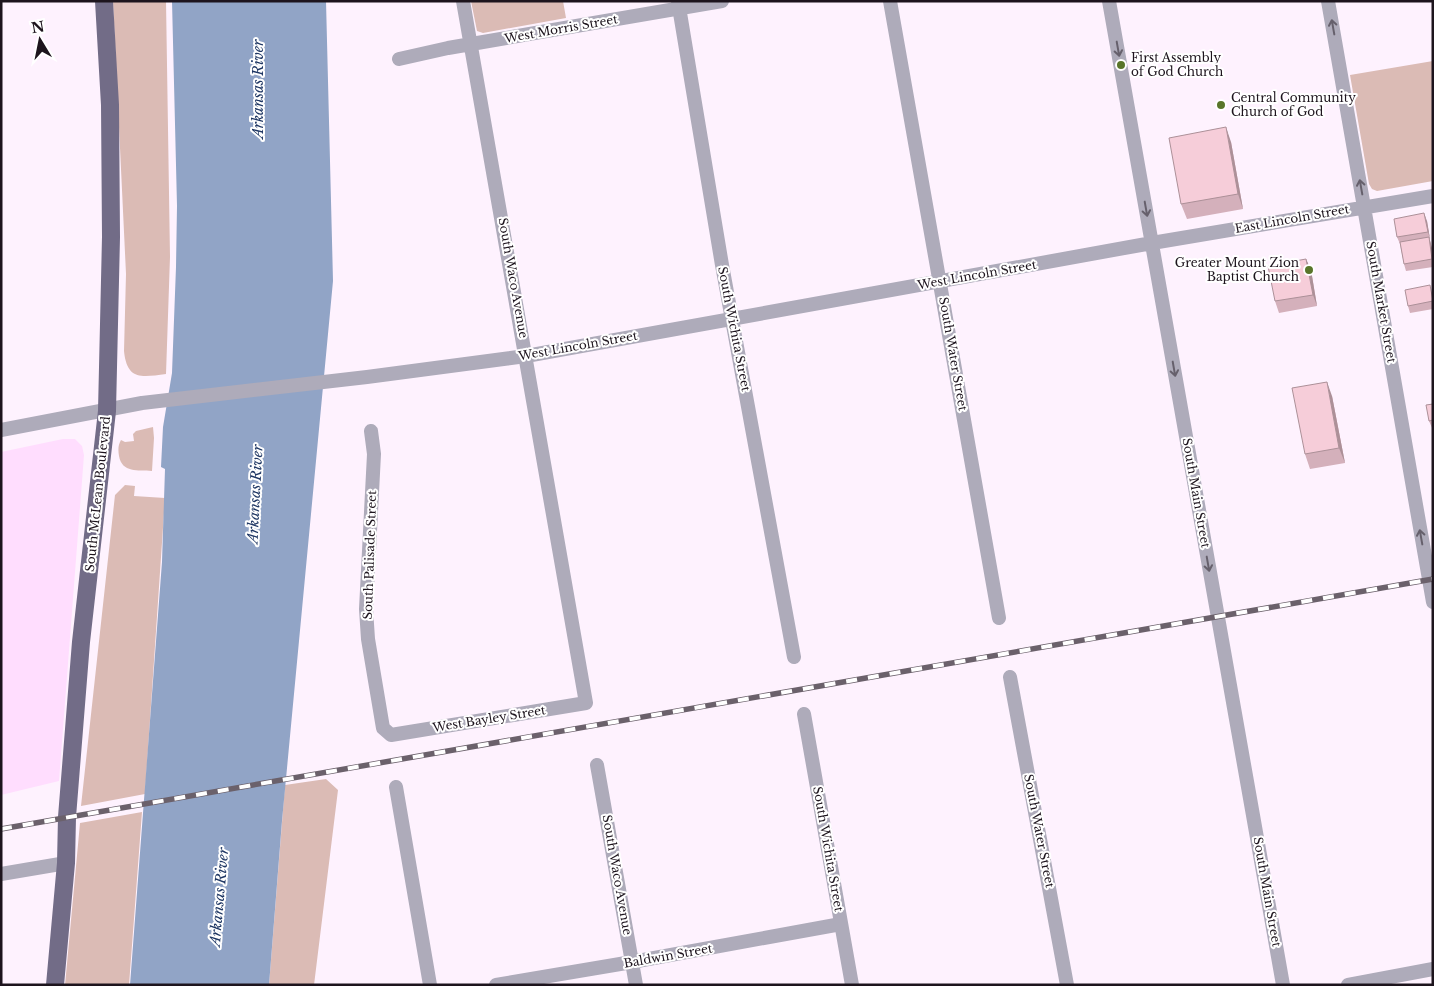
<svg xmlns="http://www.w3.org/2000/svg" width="1434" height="986" font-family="'Libre Baskerville',serif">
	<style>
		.built { fill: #ffddfe }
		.green { fill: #dbbbb5 }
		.water { fill: #91a4c6 }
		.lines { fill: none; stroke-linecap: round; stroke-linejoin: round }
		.minor { stroke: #aeabba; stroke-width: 14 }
		.major { stroke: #726c87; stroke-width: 18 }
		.rail-casing { stroke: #6b616b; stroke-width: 5.5 }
		.rail { stroke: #fff; stroke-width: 4; stroke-dasharray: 11; stroke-linecap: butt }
		.wall { fill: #d4b0bb }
		.shaded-wall { fill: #ac9098 }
		.building { fill: #f6cdd9; stroke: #ac9098 }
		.oneway { stroke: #66606c }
		.poi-dot { fill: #59752a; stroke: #fff; stroke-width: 2 }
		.labels { text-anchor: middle; stroke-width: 4; stroke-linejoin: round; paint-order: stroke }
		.street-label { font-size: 12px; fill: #1d141d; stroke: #fff }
		.poi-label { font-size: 12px; fill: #1d141d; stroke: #fff; text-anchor: start }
		.water-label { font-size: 14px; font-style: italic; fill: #1e3663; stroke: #fff }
	</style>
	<rect width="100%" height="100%" fill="#fef2fe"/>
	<!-- built -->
	<path class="built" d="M63,439H75L82,446L84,455L59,781L1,795V452Z"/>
	<!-- green -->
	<path class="green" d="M113,1H166L170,257L166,374C142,377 127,381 124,351L126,274Z
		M471,1H563L566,18L483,33L477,31Z
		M1433,61V181L1377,191L1372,189L1369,184L1350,75Z
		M153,427L154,438L152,471C138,470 122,473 119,456C118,450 118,445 121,440L125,442L134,441L133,434L136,431Z
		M125,485L135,486L134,496L165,498L145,794L81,806L115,495Z
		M326,779L338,790L314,985H269L285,785Z
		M142,812L129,985H65L80,823Z"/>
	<!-- water -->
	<path class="water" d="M172,1H326L333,281L282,821L269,985H130L162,562L165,469L161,467L163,427L172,373L176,267L177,206Z"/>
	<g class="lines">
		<!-- minor -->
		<path class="minor" d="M678,1L722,265L794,657
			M890,1L999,618
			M1109,1L1283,985
			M1328,1L1433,602
			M399,59L448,48L722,1
			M1,430L142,403L367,377L526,356L1152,243L1433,196
			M371,431L374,454L366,609L368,639L383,728L391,735L586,703L463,1
			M1010,677L1067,985
			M804,714L852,985
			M597,765L636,985
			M396,787L430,985
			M1,874L66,863
			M496,985L632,962L841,924
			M1348,985L1433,969"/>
		<!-- major -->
		<path class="major" d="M55,985L66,863L67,817L81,642L107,411L111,237L110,105L104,1"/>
		<defs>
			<path id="rail" d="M1,829L1433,579"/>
		</defs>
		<!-- rail casing -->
		<use href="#rail" class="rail-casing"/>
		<!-- rail -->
		<use href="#rail" class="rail"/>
	</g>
	<!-- wall -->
	<path class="wall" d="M1231,142L1243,209L1187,219L1181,204Z
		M1427,221L1430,239H1429L1433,252V267L1406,271L1404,264L1400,244L1397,237Z
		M1306,259L1311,270L1317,306L1279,313L1275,301Z
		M1433,292V309L1410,313L1408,306Z
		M1332,396L1345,463L1310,469L1305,454Z
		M1433,404V430L1429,421Z"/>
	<!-- shaded-wall -->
	<path class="shaded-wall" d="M1226,127L1231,142L1243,209L1238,194Z
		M1424,213L1427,221L1430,239L1428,232Z
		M1429,237L1431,244L1433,252V260Z
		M1306,259L1311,270L1317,306L1313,295Z
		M1327,382L1332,396L1345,463L1339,448Z"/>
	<!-- building -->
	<path class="building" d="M1226,127L1238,194L1181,204L1169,138Z
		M1424,213L1428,232L1397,237L1394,219Z
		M1429,237L1432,259L1404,264L1400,242Z
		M1306,259L1313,295L1275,301L1268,266Z
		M1430,285L1433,301L1408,306L1405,290Z
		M1327,382L1339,448L1305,454L1292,388Z
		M1433,404V420L1429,421L1426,405Z"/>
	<!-- one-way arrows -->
	<defs><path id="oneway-shaft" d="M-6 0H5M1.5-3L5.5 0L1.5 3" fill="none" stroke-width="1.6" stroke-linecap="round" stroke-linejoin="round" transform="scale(1.25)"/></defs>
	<g class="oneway">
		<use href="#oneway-shaft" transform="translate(1333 27) rotate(-100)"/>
		<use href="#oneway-shaft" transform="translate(1118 49) rotate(80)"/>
		<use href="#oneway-shaft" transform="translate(1361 187) rotate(-100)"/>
		<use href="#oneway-shaft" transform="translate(1146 209) rotate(80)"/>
		<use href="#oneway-shaft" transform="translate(1174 369) rotate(80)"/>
		<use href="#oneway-shaft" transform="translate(1421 537) rotate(-100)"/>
		<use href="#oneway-shaft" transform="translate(1208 564) rotate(80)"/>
	</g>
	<!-- markers -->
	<g class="poi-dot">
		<circle cx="1121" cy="65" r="5"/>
		<circle cx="1221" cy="105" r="5"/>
		<circle cx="1309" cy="270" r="5"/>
	</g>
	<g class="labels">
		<!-- street labels -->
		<g class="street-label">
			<text transform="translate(561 29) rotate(-10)" y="4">West Morris Street</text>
			<text transform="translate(1292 219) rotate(-10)" y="4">East Lincoln Street</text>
			<text transform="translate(977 275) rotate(-10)" y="4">West Lincoln Street</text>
			<text transform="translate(513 278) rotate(80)" y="4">South Waco Avenue</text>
			<text transform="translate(1381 302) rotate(80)" y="4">South Market Street</text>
			<text transform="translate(734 329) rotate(79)" y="4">South Wichita Street</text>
			<text transform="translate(578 346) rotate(-10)" y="4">West Lincoln Street</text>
			<text transform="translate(953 354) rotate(80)" y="4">South Water Street</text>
			<text transform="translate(1196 493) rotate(80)" y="4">South Main Street</text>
			<text transform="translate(98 494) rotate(-84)" y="4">South McLean Boulevard</text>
			<text transform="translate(370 555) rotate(-88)" y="4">South Palisade Street</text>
			<text transform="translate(489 719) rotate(-9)" y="4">West Bayley Street</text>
			<text transform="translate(1039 831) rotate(79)" y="4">South Water Street</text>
			<text transform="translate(828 849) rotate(80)" y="4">South Wichita Street</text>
			<text transform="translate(617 875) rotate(80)" y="4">South Waco Avenue</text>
			<text transform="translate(1267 892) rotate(80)" y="4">South Main Street</text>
			<text transform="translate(668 956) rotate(-10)" y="4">Baldwin Street</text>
		</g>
		<!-- poi labels -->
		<g class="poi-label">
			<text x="1131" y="62">First Assembly<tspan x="1131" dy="14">of God Church</tspan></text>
			<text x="1231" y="102">Central Community<tspan x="1231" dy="14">Church of God</tspan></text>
			<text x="1299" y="267" text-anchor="end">Greater Mount Zion<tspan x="1299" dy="14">Baptist Church</tspan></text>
		</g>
		<!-- water labels -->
		<g class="water-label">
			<text transform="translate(258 89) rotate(-90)" y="5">Arkansas River</text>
			<text transform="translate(255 494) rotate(-87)" y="5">Arkansas River</text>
			<text transform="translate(219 897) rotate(-85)" y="5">Arkansas River</text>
		</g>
	</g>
	<!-- border -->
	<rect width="1434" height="986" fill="none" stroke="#1d141d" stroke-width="5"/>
	<!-- north arrow -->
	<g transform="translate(40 40) rotate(350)" stroke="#ffffff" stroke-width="4" paint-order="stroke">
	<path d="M0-4L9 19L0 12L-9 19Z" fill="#1d141d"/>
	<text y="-8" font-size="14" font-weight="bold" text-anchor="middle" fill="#1d141d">N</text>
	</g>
</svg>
